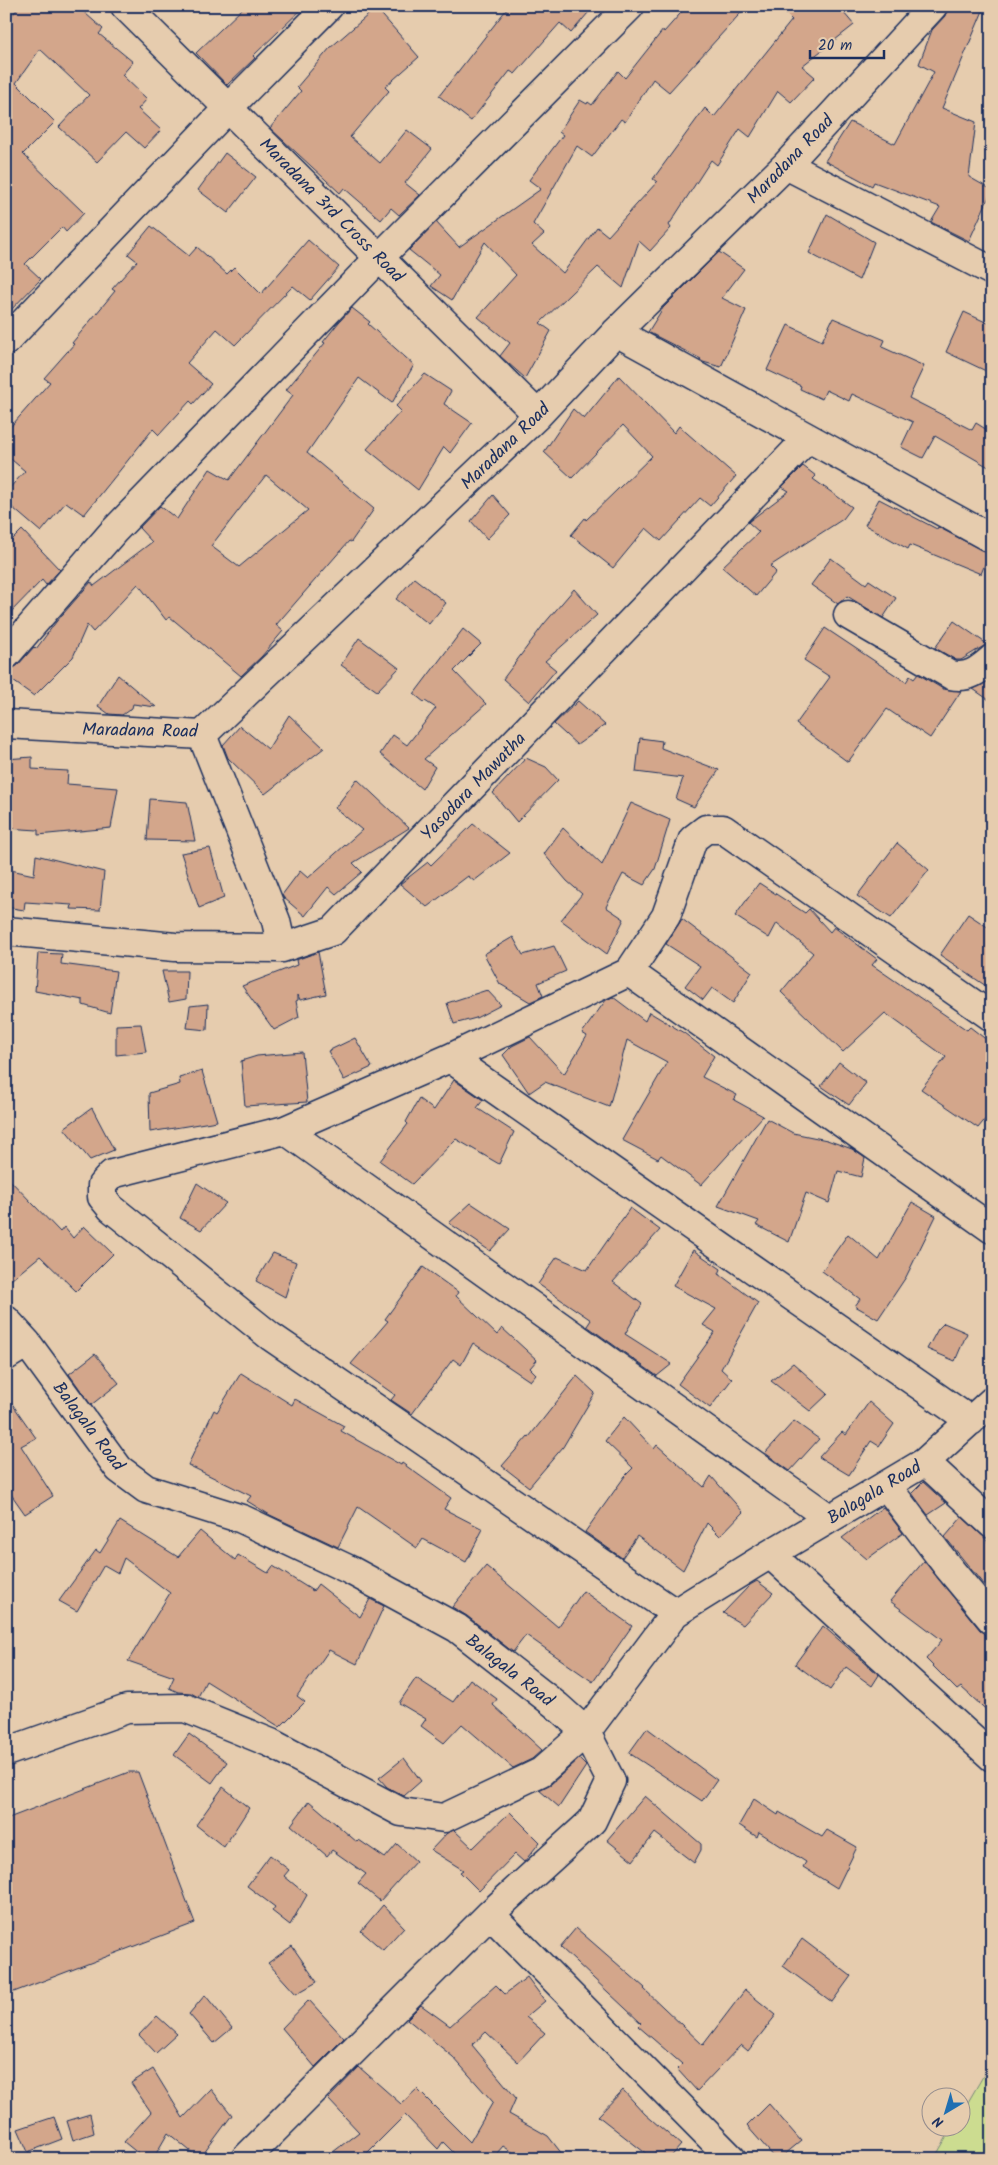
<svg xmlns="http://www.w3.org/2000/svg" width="998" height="2165" font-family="Kalam,sans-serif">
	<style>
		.green { fill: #ccdc90; stroke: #748677 }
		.building { fill: #d3a68b; stroke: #1b2f5e; fill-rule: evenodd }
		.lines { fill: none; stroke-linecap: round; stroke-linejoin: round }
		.minor-casing { stroke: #1b2f5e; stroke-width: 31 }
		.minor { stroke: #e6ccae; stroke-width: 28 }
		.labels { text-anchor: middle; stroke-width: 5; stroke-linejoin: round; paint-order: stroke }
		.street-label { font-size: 18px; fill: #1b2f5e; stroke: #e6ccae }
	</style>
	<rect width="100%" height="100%" fill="#e6ccae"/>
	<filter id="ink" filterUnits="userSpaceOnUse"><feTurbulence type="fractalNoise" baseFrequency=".02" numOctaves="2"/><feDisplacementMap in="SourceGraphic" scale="10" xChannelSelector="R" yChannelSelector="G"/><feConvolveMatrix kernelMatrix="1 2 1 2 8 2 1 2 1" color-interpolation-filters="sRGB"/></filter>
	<g filter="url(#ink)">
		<!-- green -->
		<path class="green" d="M992,2061V2159H934L952,2128H960L961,2114Z"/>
		<!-- building -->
		<path class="building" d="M20,6H77L103,29L99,34L133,62L122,75L147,99L138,109L161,130L144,148L126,132L97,162L59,127L89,95L40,49L16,83L55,122L23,154L84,213L66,232L62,227L25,264L41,279L6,315V22Z
			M245,6H305L253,56L255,58L227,85L196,53Z
			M509,6H594L571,33L560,23L515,74L510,71L471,121L439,96Z
			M687,6H747L669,92L653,79L625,122L621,119L592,157L577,146L533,224L544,234L532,245L563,273L597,227L608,236L657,182L653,179L705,108L714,117L792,20L778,6H838L854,25L802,66L815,77L791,102L778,91L750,137L740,129L717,165L711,160L669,225L671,228L650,251L639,241L623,288L598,267L540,323L551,331L525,378L500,356L510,343L478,317L516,275L485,242L452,300L431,286L440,275L409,250L436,222L459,247L541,189L529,180L563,135L559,132L580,100L587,104L588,102L592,105L618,71L625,78L663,30L664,32Z
			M948,6H985L942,108L976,122L969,177L992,190L969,241L931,222L940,207L874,182L872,186L825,161L850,122L895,144L934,72L919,64L932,30L945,16Z
			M376,8L419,57L385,87L389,91L350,137L380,163L407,130L432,149L405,183L420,195L399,215L391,208L381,220L344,188L340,193L270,128L301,91L297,87L330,48Z
			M225,153L256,177L228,213L198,190Z
			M827,214L874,242L859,280L809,253Z
			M151,226L189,256L197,247L227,274L234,267L261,294L308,240L339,267L310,300L293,286L235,345L217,329L187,363L211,384L193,404L190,401L159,435L153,429L84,515L66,502L41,532L6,502V492L25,471L6,455V432L50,382L44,378L74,344L72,343L115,291L112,289L137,261L128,254Z
			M719,252L744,269L722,298L746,310L721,367L703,362L700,360L701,359L648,332L663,308Z
			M352,308L370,322L368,324L414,365L392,403L359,378L307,453L374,509L351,542L349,541L276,625L283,631L262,656L241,676L170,617L166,620L138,584L93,632L87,625L73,657L34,696L6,676V670L17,666L34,647L36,649L56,622L91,582L94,586L152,542L139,528L160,506L177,519L210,469L229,480L293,395L286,390L325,343L323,342L339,322ZM266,475L308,510L239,567L211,546Z
			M964,312L992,325V360L986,371L946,352Z
			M833,318L885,340L882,347L924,366L909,398L972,430L976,423L992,433V469L935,436L923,458L901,447L913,422L852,394L849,401L826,390L822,399L800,389L801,386L767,370L788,325L822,341Z
			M425,374L451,391L444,404L472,423L450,453L444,447L418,490L367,449L401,411L396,406Z
			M619,376L674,433L679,426L736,476L710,506L700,498L661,541L646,528L613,568L571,535L585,518L586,520L652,456L623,425L572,478L544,452L573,409L584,419Z
			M803,466L816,476L813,479L852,507L843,519L770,566L776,572L756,596L722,567L759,532L748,522L789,491L782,487Z
			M493,495L510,515L487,539L471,521Z
			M879,499L937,529L938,527L989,554L981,574L910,545L908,549L865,525Z
			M22,530L60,570L46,585L42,580L6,617V546Z
			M831,558L866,584L869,580L896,598L883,618L847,596L838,604L811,585Z
			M414,578L446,603L429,624L396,599Z
			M574,589L597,615L545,661L556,670L529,702L503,679L544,624Z
			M954,621L987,644L961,660H956L935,648Z
			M825,628L906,682L910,676L914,679L918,674L943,689L961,691L930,738L887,709L848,762L796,724L830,677L804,660Z
			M463,629L481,644L454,671L486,704L424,759L435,767L422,789L380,754L393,735L407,745L436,708L425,701L424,702L414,694Z
			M359,638L399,668L377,691L341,665Z
			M118,675L156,707L133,704L132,708L122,715L109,714L98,706Z
			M992,679V702L973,689Z
			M578,701L605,725L577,745L554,724Z
			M289,715L324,748L265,794L228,758L223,745L240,726L268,749Z
			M640,738L662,741L661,748L719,770L694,807L676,799L683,778L636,772Z
			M32,757V769L68,771L67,784L118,788L111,828L38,835V830L6,828V759Z
			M526,758L546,767L558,780L517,822L493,793Z
			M357,779L409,828L353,863L362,872L336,894L328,887L305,916L284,898L282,895L300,871L308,878L362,830L335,808Z
			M150,799L187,802L195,841L147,840Z
			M631,803L670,820L655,869L644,885L623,874L606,907L624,919L607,954L561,920L582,894L567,881L544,854L563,828L602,865Z
			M473,824L510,853L474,881L468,876L427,907L400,884L428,862L431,865Z
			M897,843L929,870L891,918L857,896Z
			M210,848L224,898L199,908L181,853Z
			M36,855L104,872L100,910L71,909L72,905L25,902L24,910L6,907V869L34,875Z
			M759,883L805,913L809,909L830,932L834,927L877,959L872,965L967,1030L970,1027L992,1044V1111L978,1128L921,1089L946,1057L885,1013L843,1052L781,992L813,953L777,923L769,938L735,916Z
			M968,914L992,930V990L940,955Z
			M682,919L752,972L733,1003L712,988L703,1000L685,986L700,966L666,944Z
			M513,937L523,955L554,946L566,971L538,983L543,996L530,1002L500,984L484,954Z
			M318,952L326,994L300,1000L298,995V1000L296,1001L299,1017L274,1030L242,986L297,965L296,960Z
			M38,953L62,954L61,964L116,971L110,1013L83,1005V1000L35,991Z
			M162,971H187L186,999L169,1002Z
			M487,990L501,1005L476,1018L454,1024L447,1003Z
			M613,997L645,1021L649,1012L684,1033L714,1056L702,1077L737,1095L734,1100L763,1116L701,1185L661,1155L658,1159L622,1140L667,1062L627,1040L609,1107L545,1082L529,1093L503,1055L512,1046L530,1037L564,1074L587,1036L582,1033L606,1000Z
			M208,1004L207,1030L187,1028L190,1006Z
			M141,1024L146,1052L116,1055V1025Z
			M355,1038L372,1067L344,1080L328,1051Z
			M302,1052L307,1102L245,1106L241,1061L257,1056Z
			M839,1062L866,1083L849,1105L821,1086Z
			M202,1071L217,1121L150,1132L149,1093L180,1084L179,1078Z
			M454,1080L483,1100L477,1108L514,1132L499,1164L456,1139L412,1184L380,1161L408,1124L406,1122L419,1099L434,1110Z
			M92,1108L114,1150L90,1160L64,1128Z
			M767,1119L793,1133L827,1140L852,1149L865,1158L861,1177L838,1171L829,1203L806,1193L789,1242L756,1225L759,1221L718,1206Z
			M6,1176L60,1232L64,1227L73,1238L84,1226L113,1254L76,1291L40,1256L6,1284Z
			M197,1183L226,1203L201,1230L180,1218Z
			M912,1202L936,1216L906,1277L878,1319L855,1306L860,1299L822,1271L848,1234L879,1260Z
			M471,1203L510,1229L490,1251L449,1223Z
			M630,1208L660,1230L613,1282L642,1304L625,1334L672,1364L657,1376L587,1326L591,1320L538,1284L557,1257L587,1270Z
			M693,1250L721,1269L719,1274L758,1303L721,1369L732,1379L710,1408L678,1384L715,1332L703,1325L716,1309L673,1286Z
			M273,1253L296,1262L285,1297L256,1281Z
			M423,1267L458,1292L456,1296L497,1335L502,1328L537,1360L530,1368L536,1374L530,1381L473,1343L461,1365L453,1359L412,1414L391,1400L395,1395L351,1364L388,1321L385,1319Z
			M944,1323L967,1333L955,1361L927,1349L938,1329Z
			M95,1354L119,1383L91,1405L69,1374Z
			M793,1363L828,1394L810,1411L771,1381Z
			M241,1373L292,1405L295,1399L344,1426L341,1431L401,1465L402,1463L451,1498L444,1509L483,1529L466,1562L423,1539L417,1548L358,1507L338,1547L270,1515L247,1501L251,1496L188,1465L214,1410L217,1412Z
			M577,1376L595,1393L563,1447L529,1487L502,1466L528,1436L529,1437Z
			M6,1395L36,1438L21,1446L53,1496L25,1514L6,1487Z
			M869,1402L894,1424L879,1446L871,1441L849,1475L819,1457L842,1432L846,1435Z
			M624,1417L654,1449L657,1445L704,1487L711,1476L743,1512L720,1536L707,1523L683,1570L637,1536L622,1558L585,1532L625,1476L633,1468L605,1441Z
			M794,1421L819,1439L790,1471L765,1453Z
			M923,1482L946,1503L928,1515L912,1493Z
			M883,1507L903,1533L867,1559L842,1538Z
			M962,1517L984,1537L992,1548V1595L945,1537Z
			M120,1521L178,1557L200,1531L235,1560L238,1555L268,1573L273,1566L313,1591L318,1584L360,1617L370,1599L384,1606L357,1664L329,1650L297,1696L305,1702L280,1727L206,1681L198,1697L191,1693L178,1692L169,1688L174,1677L128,1661L170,1593L124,1558L118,1573L104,1565L77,1611L59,1601L96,1550L100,1553Z
			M924,1561L980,1630L986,1634L992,1635V1715L961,1687L957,1690L926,1659L942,1640L890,1601Z
			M486,1566L558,1627L583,1591L632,1626L593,1682L526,1635L513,1652L467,1616L452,1607Z
			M757,1581L773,1593L743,1625L723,1613L750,1585Z
			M823,1626L879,1675L872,1686L846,1667L830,1690L795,1664Z
			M416,1678L453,1702L470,1679L497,1699L493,1705L542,1750L532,1759L513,1768L462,1724L444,1743L421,1726L426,1719L399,1703Z
			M647,1728L717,1780L702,1801L629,1753Z
			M189,1734L227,1762L212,1783L174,1755Z
			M404,1758L421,1781L404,1796L387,1787L379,1778Z
			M579,1759L586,1766L559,1807L539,1790L551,1784Z
			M129,1772H138L195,1923L6,1995V1819Z
			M223,1787L249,1808L224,1847L196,1825Z
			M645,1796L701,1844V1850L694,1863L655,1833L633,1861L607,1840Z
			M754,1799L778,1815L779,1812L822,1837L827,1830L857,1847L837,1888L803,1867L806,1862L759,1832L757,1837L739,1825Z
			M309,1801L357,1842L359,1840L385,1858L397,1844L416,1861L380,1901L358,1883L366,1874L332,1850L327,1856L291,1825Z
			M510,1812L540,1842L524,1862L515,1854L479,1891L460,1872L463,1870L431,1850L447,1833L454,1830L473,1848Z
			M270,1855L289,1870L284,1876L307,1895L290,1925L272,1911L275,1907L247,1886Z
			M383,1905L404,1927L383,1950L361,1931Z
			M576,1928L645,1988L644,1989L703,2045L745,1990L776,2015L748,2051L741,2045L697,2091L677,2069L682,2064L638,2026L641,2023L560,1947Z
			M802,1939L851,1976L832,2002L783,1966Z
			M292,1946L317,1982L296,1994L268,1963Z
			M527,1977L545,2001L526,2017L545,2033L518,2062L486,2032L472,2045L516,2098L509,2114L548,2136L566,2159H523L503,2146L492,2159H460L443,2142L438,2149L405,2115L361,2159H324L359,2132L328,2099L359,2067L401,2104L417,2089L470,2142L493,2102L453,2057L407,2019L421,2005L450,2026L496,1985L505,1994Z
			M205,1995L232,2028L214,2043L189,2014Z
			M309,2000L344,2038L315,2067L282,2028Z
			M157,2016L177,2034L156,2053L139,2035Z
			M153,2069L183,2118L211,2089L232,2115L204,2153L207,2159H200L168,2133L153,2159H145L124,2142L151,2112L131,2083Z
			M623,2090L645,2114L681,2145L669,2159H653L598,2116Z
			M769,2104L801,2141L779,2159H776L747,2126Z
			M90,2114L94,2133L73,2140L67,2121Z
			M54,2117L62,2139L28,2152L18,2129Z"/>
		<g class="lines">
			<defs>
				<path id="minor" d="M125,6L538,415
					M786,165L992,271
					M616,332L992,539
					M6,341L229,107L329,6
					M848,615L951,675C969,679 979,670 992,659
					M6,655L113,532L379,258L630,6
					M6,724L202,735L538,415L616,332L786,165L933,6
					M202,735L276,921L282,948L333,931L808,438
					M6,931L175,947L282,948
					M629,972L992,1229
					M450,1058L971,1421
					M285,1130L829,1518
					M6,1320L27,1343L119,1469L146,1489L242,1519L350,1570L457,1628L557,1706L586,1732L675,1613L770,1554L925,1462L992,1401
					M6,1356L27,1343
					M925,1462L992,1524
					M886,1485L948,1567L992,1620
					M770,1554L992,1757
					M675,1613L270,1336L111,1208L102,1197V1185L112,1174L285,1130L450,1058L629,972L666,916L693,839L706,829H723L992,1017
					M6,1752L127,1709L185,1708L271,1743L401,1812L444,1818L541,1772L586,1732L611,1781L592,1821L490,1914L732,2159
					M245,2159L490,1914"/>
			</defs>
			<!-- minor casing -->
			<use href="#minor" class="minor-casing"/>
			<!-- minor -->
			<use href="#minor" class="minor"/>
		</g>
	</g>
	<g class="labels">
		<!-- street labels -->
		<g class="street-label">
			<text transform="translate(790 159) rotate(-46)" y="6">Maradana Road</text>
			<text transform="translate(332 210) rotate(45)" y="6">Maradana 3rd Cross Road</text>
			<text transform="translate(505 446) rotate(-44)" y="6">Maradana Road</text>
			<text transform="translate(140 730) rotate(1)" y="6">Maradana Road</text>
			<text transform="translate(473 786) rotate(-46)" y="6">Yasodara Mawatha</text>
			<text transform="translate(89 1426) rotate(53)" y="6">Balagala Road</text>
			<text transform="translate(874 1492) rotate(-31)" y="6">Balagala Road</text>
			<text transform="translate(510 1670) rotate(38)" y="6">Balagala Road</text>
		</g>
	</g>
	<!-- margin -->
	<rect width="998" height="2165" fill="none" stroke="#e6ccae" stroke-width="25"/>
	<rect x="12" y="12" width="973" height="2140" fill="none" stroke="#1b2f5e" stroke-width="2" filter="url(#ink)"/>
	<!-- north arrow -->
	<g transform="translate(946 2112) rotate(218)"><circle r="24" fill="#e6ccae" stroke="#958d8e"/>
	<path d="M0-4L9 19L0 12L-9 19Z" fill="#1f6fb2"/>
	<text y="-8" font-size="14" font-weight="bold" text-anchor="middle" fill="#1b2f5e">N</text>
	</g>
	<!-- scale -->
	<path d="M810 50v8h74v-8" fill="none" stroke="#1b2f5e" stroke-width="2.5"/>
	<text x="818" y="50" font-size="15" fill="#1b2f5e" stroke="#e6ccae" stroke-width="4" paint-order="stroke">20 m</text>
</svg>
